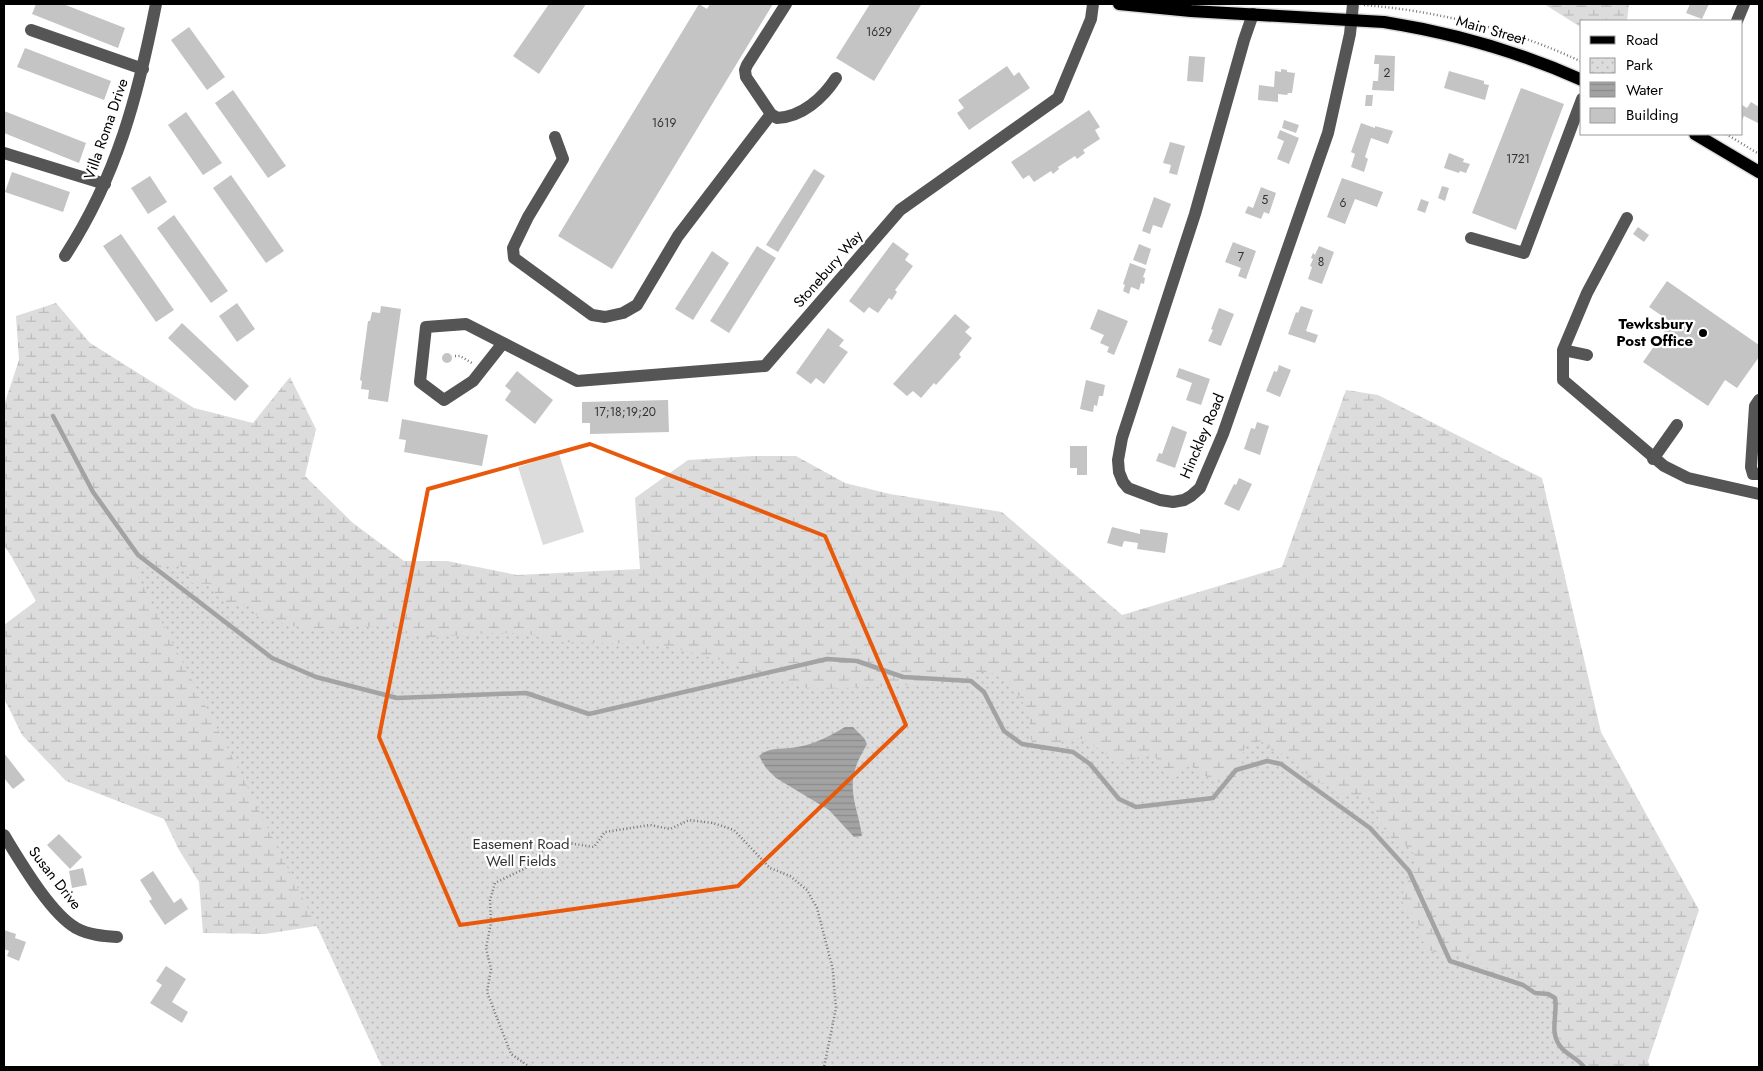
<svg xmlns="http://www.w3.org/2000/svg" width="1763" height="1071" font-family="Jost,sans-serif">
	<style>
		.wetland { fill: url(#wetland-marsh) }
		.park { fill: url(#park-dots) }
		.garden { fill: #dcdcdc }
		.water { fill: url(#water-rules) }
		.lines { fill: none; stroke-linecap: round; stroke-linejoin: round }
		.stream { stroke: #a3a3a3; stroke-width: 4.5 }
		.building { fill: #c4c4c4 }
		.major-casing { stroke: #dbdbdb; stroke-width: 15 }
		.path { stroke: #777; stroke-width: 2.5; stroke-dasharray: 1 2.5; stroke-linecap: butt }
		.minor { stroke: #555; stroke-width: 12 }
		.major { stroke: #000; stroke-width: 12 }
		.marked { fill: none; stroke: #e8590c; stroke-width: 4; stroke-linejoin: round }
		.poi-dot { fill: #000; stroke: #fff; stroke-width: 2 }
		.labels { text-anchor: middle; stroke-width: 4.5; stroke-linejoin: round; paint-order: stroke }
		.number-label { font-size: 12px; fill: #313131 }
		.street-label { font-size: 15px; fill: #000; stroke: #fff }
		.poi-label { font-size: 15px; font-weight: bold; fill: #000; stroke: #fff; text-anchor: end }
		.park-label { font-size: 15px; fill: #333; stroke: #fff }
	</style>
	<defs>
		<pattern id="wetland-marsh" width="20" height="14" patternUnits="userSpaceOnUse" patternTransform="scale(1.25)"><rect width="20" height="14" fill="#dcdcdc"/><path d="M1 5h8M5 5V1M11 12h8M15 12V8" fill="none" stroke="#bbb"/></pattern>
		<pattern id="park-dots" width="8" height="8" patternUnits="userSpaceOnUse" patternTransform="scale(1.25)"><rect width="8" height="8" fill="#dcdcdc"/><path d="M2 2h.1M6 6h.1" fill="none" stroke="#bbb" stroke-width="1.8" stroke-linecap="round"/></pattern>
		<pattern id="water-rules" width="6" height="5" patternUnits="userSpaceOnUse" patternTransform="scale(1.25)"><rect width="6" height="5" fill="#a3a3a3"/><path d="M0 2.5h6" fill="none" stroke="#8b8b8b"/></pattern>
	</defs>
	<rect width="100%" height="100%" fill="#fff"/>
	<!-- wetland -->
	<path class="wetland" d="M1544,4H1629L1627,21H1582V28Z
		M56,303L90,343L194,408L253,423L290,377L316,429L305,476L353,523L404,561H447L517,575L640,569L635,498L688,460L753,456H796L845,483L890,494L1002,512L1122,615L1282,567L1346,390L1378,395L1542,478L1601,732L1699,910L1648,1061L1650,1067H953L387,915L265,934L203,933L199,882L179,850L164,819L66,781L22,735L4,698V625L36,601L11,556L4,545V405L19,360L16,316Z"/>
	<!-- park -->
	<path class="park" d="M167,565C184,564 187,568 192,583L209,584L212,586L216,595L221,599L231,605L238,606L247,605L251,607L256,615L264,619L314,631L356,627L392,626L405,633L431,638L484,633H513L529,634L557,642L658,644L720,660L807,688C829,690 850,687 872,687C897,686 923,685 948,680C960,678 971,671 984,672C993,672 998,675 1005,680C1014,687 1025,704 1028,715C1034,732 1023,738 1042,751C1052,748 1066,738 1075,738C1091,738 1115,765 1126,763C1134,761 1140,755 1147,753L1156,757C1158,768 1160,771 1171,775L1181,769L1191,766C1206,777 1222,789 1240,780C1244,768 1239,757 1246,746L1261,741L1275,753L1289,756L1295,759L1311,780L1316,783H1326L1338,793L1364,797L1369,800C1372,806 1385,832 1389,836C1398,843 1411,845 1415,857C1420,870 1397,890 1403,903C1406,911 1414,912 1417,920C1421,928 1418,943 1426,948C1437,956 1455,952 1467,955C1477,958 1483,968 1493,970C1500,971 1511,968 1516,972C1518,975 1519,979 1521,982C1528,994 1543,995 1554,998C1558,1014 1548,1034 1560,1048C1566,1057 1578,1059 1585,1067H382L319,931L242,776L133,567L159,568Z"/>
	<!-- garden -->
	<path class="garden" d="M559,454L584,532L543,545L518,467Z"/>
	<!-- water -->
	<path class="water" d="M845,727H853L864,738L867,744C863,752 857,761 855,770C848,793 859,813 862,836L854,837L829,810L776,778L766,768L759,756C769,746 784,750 797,747C815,744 830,736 845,727Z"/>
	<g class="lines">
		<!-- stream -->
		<path class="stream" d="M53,416L93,492L138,555L272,658L316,677L397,698L526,693L589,714L827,659L857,661L903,677L971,681L984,692L1004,731L1022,744L1073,752L1090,764L1119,799L1136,807L1213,798L1236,770L1267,761L1281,764L1370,828L1409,871L1450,961L1523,985L1535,993L1548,994L1555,998C1558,1013 1549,1032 1560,1046C1566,1055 1578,1058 1584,1067"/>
	</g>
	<!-- building -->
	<path class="building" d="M36,4H63L125,28L118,48L32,14Z
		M549,4H586L539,74L513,56Z
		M699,4L707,9L710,4H773L612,269L558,236Z
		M870,4H919L921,5L874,81L836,58Z
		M1690,4H1709L1702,19L1686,13Z
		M189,27L225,77L207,90L171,40Z
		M25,48L111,81L104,100L17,67Z
		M1375,55L1395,56L1394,91L1372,90L1373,81H1378L1379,64H1374Z
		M1189,56L1205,57L1203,82L1187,81Z
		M1007,66L1014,76L1019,72L1030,88L969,130L957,113L964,108L958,100Z
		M1281,69L1287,70V72L1295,73L1292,93H1288L1287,95L1278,94V102L1258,100L1259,85L1274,87L1275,71L1281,72Z
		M1449,71L1484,81V84L1489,85L1485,100L1444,88Z
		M1521,88L1564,104L1516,230L1472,213Z
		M233,90L286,166L268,178L215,103Z
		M1366,95H1373L1372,106H1365Z
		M1751,102L1759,107L1758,123L1744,116L1742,120V105L1747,108Z
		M1089,110L1100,127L1095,130L1100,139L1083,150L1085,153L1077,159L1075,156L1058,167L1059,169L1053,174L1051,171L1034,182L1029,175L1023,179L1011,162Z
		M4,111L86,143L79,163L4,133Z
		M186,112L222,163L203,175L168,125Z
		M1284,120L1299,125L1296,133L1282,128Z
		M1361,123L1375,128V126L1393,131L1388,144L1371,138L1365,157L1368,159L1364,172L1351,167L1355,154L1351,152Z
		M1280,130L1299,138L1289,164L1277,159L1284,141L1277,138Z
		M1170,142L1185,146L1177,175L1169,173L1171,165L1163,163Z
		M1449,153L1464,159L1463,162L1470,164L1466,173L1460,171L1459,173L1444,168Z
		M814,169L825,176L778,252L766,245Z
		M12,172L70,192L63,212L5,192Z
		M231,175L284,251L266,263L213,188Z
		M150,176L167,202L148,214L131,188Z
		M1342,178L1383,192L1377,207L1355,199L1345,224L1327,217Z
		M1442,186L1449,188L1445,201L1438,198Z
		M1261,187L1276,193L1269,214L1264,212L1261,219L1245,213L1248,206L1253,208Z
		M1154,197L1171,204L1162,228L1153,225L1150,234L1142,231Z
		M1421,199L1429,202L1425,213L1417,210Z
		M174,215L228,291L211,303L157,228Z
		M1638,227L1649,235L1644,242L1633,234Z
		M121,234L174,310L156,322L103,246Z
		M893,242L909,254L905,260L913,266L895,290L897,292L892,300L889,298L878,313L869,307L864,313L849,301Z
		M1233,242L1256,251L1246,279L1238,276L1241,268L1225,262Z
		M1139,244L1151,249L1146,265L1133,260Z
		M757,246L776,258L729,333L710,321Z
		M1319,246L1334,252L1322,284L1308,279L1312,267L1310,266L1313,259L1311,258L1313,253L1315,255Z
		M712,251L729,263L693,320L675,309Z
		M1130,263L1146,269L1143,277L1145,278L1144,284L1141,283L1139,290L1131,287L1129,294L1123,291L1125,285L1123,284Z
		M1667,281L1759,345V357L1737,388L1725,380L1708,406L1643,362L1671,322L1649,307Z
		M237,303L255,329L237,342L219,316Z
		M381,306L401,309L388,402L368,399L369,390L361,389L362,381L360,380L368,321H370L372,312L380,313Z
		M1301,306L1313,310L1306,331L1318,335L1315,343L1288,334L1296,312L1298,313Z
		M1219,308L1234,314L1221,346L1208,341L1213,330L1211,329Z
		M1098,309L1128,321L1114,355L1107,352L1109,347L1100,343L1104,335L1090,329Z
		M955,314L970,327L965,332L972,338L959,354L961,357L936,385L934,383L921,398L913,391L907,396L893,384Z
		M182,323L249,386L235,401L168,338Z
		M828,328L844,340L839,346L848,352L824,384L816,378L811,384L796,373Z
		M442 358a5 5 0 1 1 10 0a5 5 0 1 1-10 0Z
		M1279,365L1291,370L1280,397L1266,391L1274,371L1277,372Z
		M1179,368L1210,379L1201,405L1186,400L1192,383L1176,377Z
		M517,371L553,400L535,424L505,400L511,391L505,386Z
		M1086,380L1105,385L1103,396H1099L1097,406L1094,405L1093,412L1080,409Z
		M668,400L669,432L590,434V423H582V402Z
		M402,419L488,435L482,466L404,452L406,440L399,439Z
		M1257,422L1269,426L1260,455L1244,449L1251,428L1255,429Z
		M1172,426L1187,432L1175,468L1156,461L1159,453L1162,454Z
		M1070,446H1087V475H1077V468H1070Z
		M1239,478L1252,484L1239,511L1224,504L1234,484L1236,485Z
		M1112,527L1140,534V529L1168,533L1165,553L1137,549L1138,543L1124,541L1122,547L1107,543Z
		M4,753L25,780L13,789L4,778Z
		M59,834L82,857L70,869L47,845Z
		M83,868L87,885L72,888L69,871Z
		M153,871L174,903L181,898L188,909L165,925L149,901L152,899L140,880Z
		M4,930L16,934L15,938L26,942L19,961L7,956L9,951L4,949Z
		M166,966L186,979L172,1002L188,1012L182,1023L150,1003L162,985L156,981Z"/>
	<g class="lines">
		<defs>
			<path id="major" d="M1119,4L1191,11L1384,22C1453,33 1518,51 1582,80
				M1695,134L1759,172"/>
		</defs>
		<!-- major casing -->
		<use href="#major" class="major-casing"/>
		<!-- path -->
		<path class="path" d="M1364,5C1438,11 1515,30 1582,62
			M1726,134L1759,154
			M455,356H460L472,363
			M530,1067L511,1054L487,992L491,969L486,948L491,923L490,900L495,883L528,867L541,851L561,842L594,847L605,832L650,825L670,829L689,820L713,823L734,830L770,868L790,876L807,890L817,908L833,970L834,986L836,1008L824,1067"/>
		<!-- minor -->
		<path class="minor" d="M786,4L747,65L745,70L746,77L771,114L777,118C802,117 823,98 836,78
			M1253,14L1244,40L1195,214L1122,438L1118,460L1119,472L1123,482L1128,488L1160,500L1173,502L1184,500L1191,496L1200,488L1223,434L1328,133L1350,34L1353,4
			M1737,21L1744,4
			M31,30L143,69
			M555,137L563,159L528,217L513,248L514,258L592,315L605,317L623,313L637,305L678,236L771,114
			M4,153L105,184
			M1627,218L1587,293L1563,350V380L1664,466L1688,478L1759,494
			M1471,238L1524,253L1582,99
			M65,256C117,176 138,96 156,4
			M503,343L473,381L444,400L420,382L426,327L466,324L577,381L765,366L900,210L1058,98L1091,19L1093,4
			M1563,350L1587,355
			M1759,400L1755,406L1751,467L1753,474H1759
			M1653,459L1677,425
			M4,835C20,861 50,913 76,928C89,935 103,936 117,937"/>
		<!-- major -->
		<use href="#major" class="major"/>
	</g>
	<!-- marked area -->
	<path class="marked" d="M590,444L825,536L906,725L738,886L460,925L379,737L428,489Z"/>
	<!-- markers -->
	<circle class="poi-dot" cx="1703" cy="333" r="5"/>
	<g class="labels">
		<!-- number labels -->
		<g class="number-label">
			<text x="879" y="36">1629</text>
			<text x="1387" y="77">2</text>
			<text x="664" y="127">1619</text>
			<text x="1518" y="163">1721</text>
			<text x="1265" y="204">5</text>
			<text x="1343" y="207">6</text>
			<text x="1241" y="261">7</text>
			<text x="1321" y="266">8</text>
			<text x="625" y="416">17;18;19;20</text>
		</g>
		<!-- street labels -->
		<g class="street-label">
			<text transform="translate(1491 30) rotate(16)" y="5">Main Street</text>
			<text transform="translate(106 129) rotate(-71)" y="5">Villa Roma Drive</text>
			<text transform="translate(828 269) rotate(-49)" y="5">Stonebury Way</text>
			<text transform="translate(1202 436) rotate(-67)" y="5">Hinckley Road</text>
			<text transform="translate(55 878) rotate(52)" y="5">Susan Drive</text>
		</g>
		<!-- poi labels -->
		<g class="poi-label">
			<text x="1693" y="329">Tewksbury<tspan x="1693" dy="17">Post Office</tspan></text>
		</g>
		<!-- park labels -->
		<g class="park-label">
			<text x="521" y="849">Easement Road<tspan x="521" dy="17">Well Fields</tspan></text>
		</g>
	</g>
	<!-- border -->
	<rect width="1763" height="1071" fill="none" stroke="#000000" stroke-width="10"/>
	<!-- legend -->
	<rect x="1580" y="20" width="162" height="115" fill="#ffffff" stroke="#999999"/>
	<rect x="1590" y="36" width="25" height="8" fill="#000000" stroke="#999999"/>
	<text x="1626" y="45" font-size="15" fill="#000000">Road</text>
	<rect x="1590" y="58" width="25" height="15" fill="url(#park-dots)" stroke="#999999"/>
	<text x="1626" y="70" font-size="15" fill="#000000">Park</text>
	<rect x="1590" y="82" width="25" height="15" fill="url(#water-rules)" stroke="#999999"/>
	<text x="1626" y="95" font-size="15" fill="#000000">Water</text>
	<rect x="1590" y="108" width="25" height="15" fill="#c4c4c4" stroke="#999999"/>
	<text x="1626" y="120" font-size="15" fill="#000000">Building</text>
</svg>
